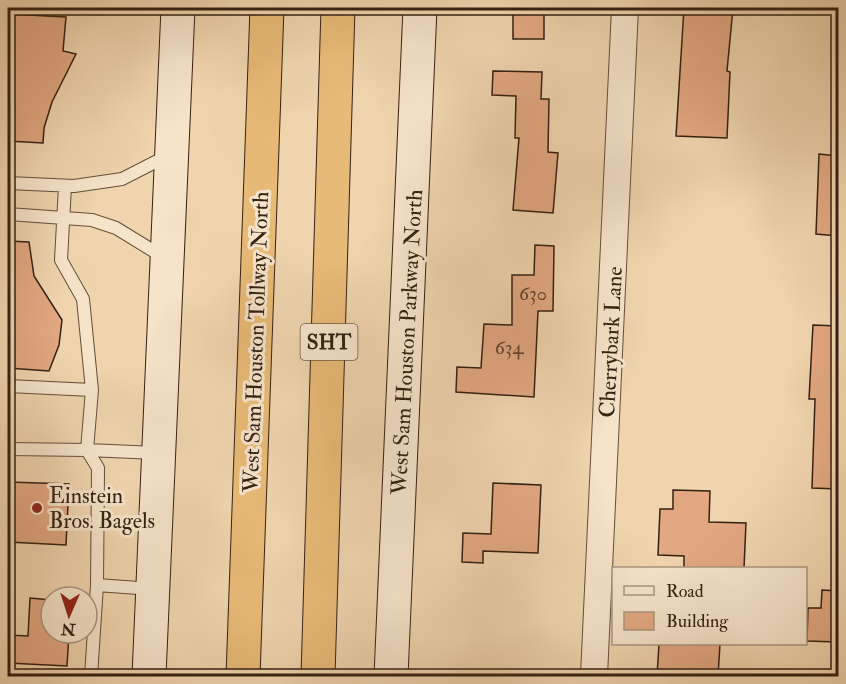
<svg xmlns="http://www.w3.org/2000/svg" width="846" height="684" font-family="'IM FELL Double Pica',serif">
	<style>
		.building { fill: #e2a781; stroke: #342112; stroke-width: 1.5 }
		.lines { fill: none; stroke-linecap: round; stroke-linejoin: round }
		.lane-casing { stroke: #634e39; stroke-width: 14 }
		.street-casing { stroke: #634e39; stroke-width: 28 }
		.secondary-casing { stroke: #342112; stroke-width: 35 }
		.highway-casing { stroke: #342112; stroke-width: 35 }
		.lane { stroke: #f5e3ca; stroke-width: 12 }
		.street { stroke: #f5e3ca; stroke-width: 26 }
		.secondary { stroke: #f5e3ca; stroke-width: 33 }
		.highway { stroke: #e8ba77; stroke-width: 33 }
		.poi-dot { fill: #8f2418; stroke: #f5e3ca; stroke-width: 2 }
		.labels { text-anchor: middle; stroke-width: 6; stroke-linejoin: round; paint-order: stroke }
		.number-label { font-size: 20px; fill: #60422e }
		.shield { fill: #f5e3ca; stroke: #6e5b49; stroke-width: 1.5 }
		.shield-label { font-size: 21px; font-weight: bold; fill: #342112 }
		.street-label { font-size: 22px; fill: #342112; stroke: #f5e3ca }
		.poi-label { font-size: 22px; fill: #342112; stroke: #f5e3ca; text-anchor: start }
	</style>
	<rect width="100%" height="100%" fill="#efd4ae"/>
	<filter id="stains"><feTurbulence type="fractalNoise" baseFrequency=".00333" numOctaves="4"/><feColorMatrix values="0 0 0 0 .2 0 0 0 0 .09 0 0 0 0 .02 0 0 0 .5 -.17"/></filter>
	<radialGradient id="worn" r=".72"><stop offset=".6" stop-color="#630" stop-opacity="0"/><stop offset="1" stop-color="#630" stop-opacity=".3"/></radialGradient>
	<!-- building -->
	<path class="building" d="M513,8H544V39H513Z
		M684,8H733L727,71L730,72L727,138L676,136Z
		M8,14L66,17L63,51L76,54L52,102L44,128L43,143L8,141Z
		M493,71L542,72L541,99H549L548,152L558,153L553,213L513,210L519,138H515L516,96L492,95Z
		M819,154L838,156V236L816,234Z
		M8,241L29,242L34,276L62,320L59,345L49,371L8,368Z
		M535,245L554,246L553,311H538L534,397L456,392L457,367L481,368L484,324L512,325V275H534Z
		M813,325L838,326V489L812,488L815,399H809Z
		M8,482L69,484L66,545L8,542Z
		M493,483L541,485L538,553L483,551V563L462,562L463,533L491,534Z
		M673,490L710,491L709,522L746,523L744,568H684V556L658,555L660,509H673Z
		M822,590L838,591V642L807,641L808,608H821Z
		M30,598L51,600V633H69L67,666L8,663V635L28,636Z
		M659,644H720L718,676H657Z"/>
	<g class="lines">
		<defs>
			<path id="lane" d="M8,183L74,186L122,179L169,155
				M65,186L61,260L83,299L92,390
				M8,214L92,220L116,228L165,258
				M8,386L92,390L87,450L157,453
				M8,449L87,450L98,468L97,585
				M91,676L97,585L152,589"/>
			<path id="street" d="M594,676L625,8"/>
			<path id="secondary" d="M149,676L178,8
				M391,676L420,8"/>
			<path id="highway" d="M243,676L267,8
				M318,676L338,8"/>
		</defs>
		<!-- lane casing -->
		<use href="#lane" class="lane-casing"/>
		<!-- street casing -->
		<use href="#street" class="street-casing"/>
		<!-- secondary casing -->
		<use href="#secondary" class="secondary-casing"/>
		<!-- highway casing -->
		<use href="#highway" class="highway-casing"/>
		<!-- lane -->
		<use href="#lane" class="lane"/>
		<!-- street -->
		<use href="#street" class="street"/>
		<!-- secondary -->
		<use href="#secondary" class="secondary"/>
		<!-- highway -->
		<use href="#highway" class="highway"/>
	</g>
	<!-- markers -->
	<circle class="poi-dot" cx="37" cy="508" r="6"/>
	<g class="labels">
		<!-- number labels -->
		<g class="number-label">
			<text x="533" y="300">630</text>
			<text x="509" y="354">634</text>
		</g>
		<!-- shield labels -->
		<rect class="shield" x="300.5" y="324" width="57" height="36" rx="4.5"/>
		<g class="shield-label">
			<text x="329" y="349">SHT</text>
		</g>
		<!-- street labels -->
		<g class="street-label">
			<text transform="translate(255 342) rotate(-88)" y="8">West Sam Houston Tollway North</text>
			<text transform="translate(406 342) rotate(-87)" y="8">West Sam Houston Parkway North</text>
			<text transform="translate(610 342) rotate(-87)" y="8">Cherrybark Lane</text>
		</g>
		<!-- poi labels -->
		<g class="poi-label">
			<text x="49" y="503">Einstein<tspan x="49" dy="25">Bros. Bagels</tspan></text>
		</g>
	</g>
	<!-- margin -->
	<rect width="846" height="684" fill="none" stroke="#efd4ae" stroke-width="30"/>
	<rect x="9" y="9" width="828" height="666" fill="none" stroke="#342112" stroke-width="3"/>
	<rect x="15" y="15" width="816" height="654" fill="none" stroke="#342112" stroke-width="1.5"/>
	<!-- legend -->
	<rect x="612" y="567" width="195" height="78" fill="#f5e3ca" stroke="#a89580" stroke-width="1.5"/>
	<rect x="624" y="586" width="30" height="9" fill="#f5e3ca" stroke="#a89580" stroke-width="1.5"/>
	<text x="666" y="597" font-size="18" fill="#342112">Road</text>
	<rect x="624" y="612" width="30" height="18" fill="#e2a781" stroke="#a89580" stroke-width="1.5"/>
	<text x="666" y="627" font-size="18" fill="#342112">Building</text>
	<!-- north arrow -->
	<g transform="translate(69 615) rotate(183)"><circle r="28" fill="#f5e3ca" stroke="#a89580" stroke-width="1.5"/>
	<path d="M0-4.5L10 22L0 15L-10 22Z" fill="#8f2418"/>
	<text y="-9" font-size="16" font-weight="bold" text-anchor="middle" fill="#342112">N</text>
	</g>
	<rect width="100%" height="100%" filter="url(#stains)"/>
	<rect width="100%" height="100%" fill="url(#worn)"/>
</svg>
